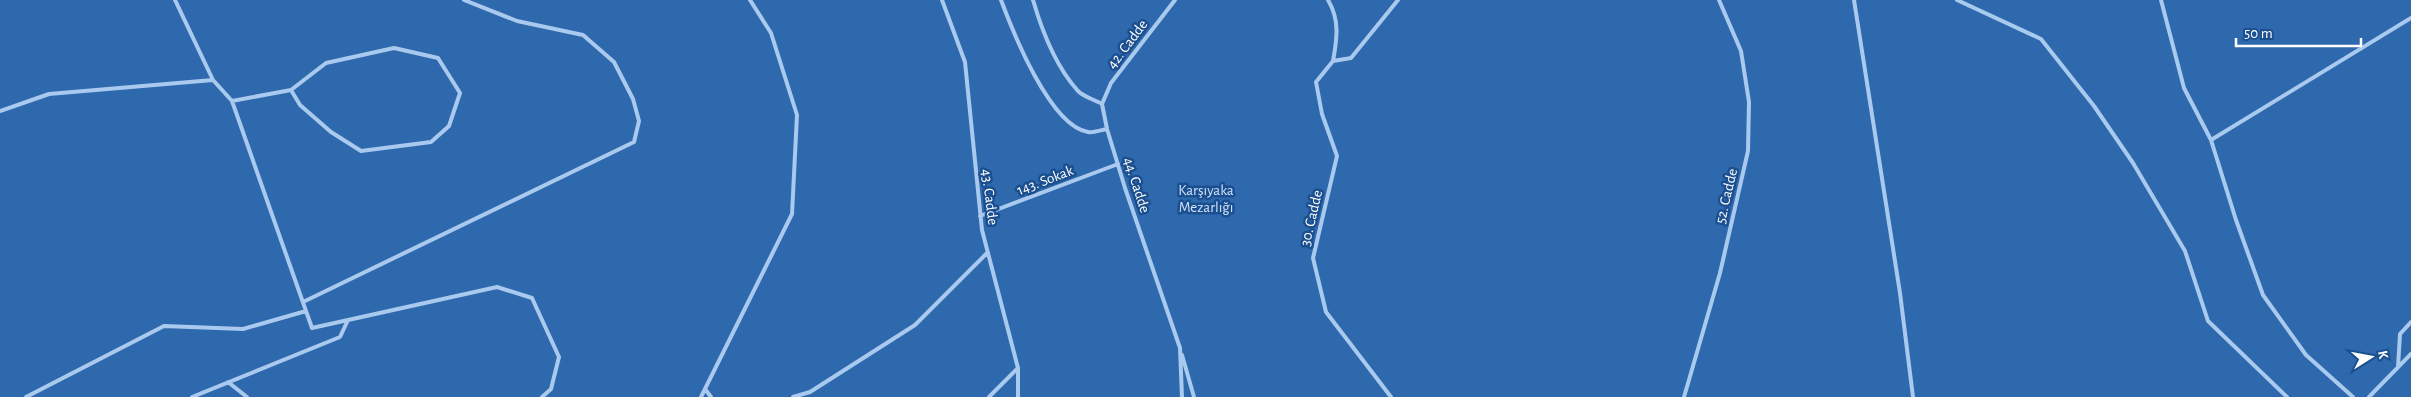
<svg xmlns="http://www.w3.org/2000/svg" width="2411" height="397" font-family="'Alegreya Sans',sans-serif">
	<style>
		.green { fill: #2e69ad }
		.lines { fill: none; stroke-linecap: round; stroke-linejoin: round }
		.service { stroke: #a9c9ee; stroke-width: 4 }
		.labels { text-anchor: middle; stroke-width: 5; stroke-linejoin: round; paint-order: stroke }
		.street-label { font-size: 15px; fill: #fff; stroke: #1b4f8f }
		.park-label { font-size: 15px; fill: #cfe3fa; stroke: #1b4f8f }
	</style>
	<rect width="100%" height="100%" fill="#1b4f8f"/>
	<!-- green -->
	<path class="green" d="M0,0H2411V397H0Z"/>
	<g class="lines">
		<!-- service -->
		<path class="service" d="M175,0L213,80
			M942,0L965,62L982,230L1018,368V397
			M1001,0C1013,32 1050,126 1088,132C1093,133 1101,130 1107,129
			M1033,0C1042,31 1056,67 1078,91C1084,97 1095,100 1102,104
			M1328,0C1340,20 1337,39 1333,61L1351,58L1398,0
			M1854,0L1900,293L1913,397
			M1957,0L2041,39L2094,106L2133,163L2185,251L2208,321L2287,397
			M2161,0L2184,88L2211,140L2236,220L2263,295L2306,355L2353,397
			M1333,61L1316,82L1322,114L1337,156L1313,258L1326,312L1391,397
			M232,101L291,90L326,63L394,48L438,58L460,93L449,126L431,142L361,151L331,132L300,105L291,90
			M1102,104L1107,129L1125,188L1180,348L1182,397
			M1102,104L1111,83L1175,0
			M0,111L49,94L213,80L232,101L312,328L497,287L532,298L559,357L551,389L542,397
			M2211,140L2411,18
			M980,216L1118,164
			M303,302L634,142L639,121L633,99L614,62L583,35L517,21L464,0
			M1182,355L1194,397
			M2398,367L2400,334L2411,322
			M228,382L247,397
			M705,389L711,397
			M26,397L164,326L243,329L306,311
			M192,397L340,337L348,320
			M701,397L792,214L797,115L771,33L750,0
			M793,397L810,392L915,325L987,253
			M989,397L1018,368
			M1684,397L1720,273L1748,151L1749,102L1741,51L1719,0
			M2369,397L2411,354"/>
	</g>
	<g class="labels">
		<!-- street labels -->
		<g class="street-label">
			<text transform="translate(1127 44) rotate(-53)" y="5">42. Cadde</text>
			<text transform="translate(1045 180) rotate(-21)" y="5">143. Sokak</text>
			<text transform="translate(1137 185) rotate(72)" y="5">44. Cadde</text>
			<text transform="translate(1726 196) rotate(-77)" y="5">52. Cadde</text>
			<text transform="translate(990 197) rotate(83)" y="5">43. Cadde</text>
			<text transform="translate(1311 218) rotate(-77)" y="5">30. Cadde</text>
		</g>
		<!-- park labels -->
		<g class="park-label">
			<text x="1206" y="195">Karşıyaka<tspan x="1206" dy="17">Mezarlığı</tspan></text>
		</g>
	</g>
	<!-- north arrow -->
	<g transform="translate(2371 357) rotate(79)" stroke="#1b4f8f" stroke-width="4" paint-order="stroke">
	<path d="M0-4L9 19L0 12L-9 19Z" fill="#ffffff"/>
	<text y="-8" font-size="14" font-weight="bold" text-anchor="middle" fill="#ffffff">K</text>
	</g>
	<!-- scale -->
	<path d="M2236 38v8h125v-8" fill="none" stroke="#ffffff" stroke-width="2.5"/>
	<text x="2244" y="38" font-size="15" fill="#ffffff" stroke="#1b4f8f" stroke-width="4" paint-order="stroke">50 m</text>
</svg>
